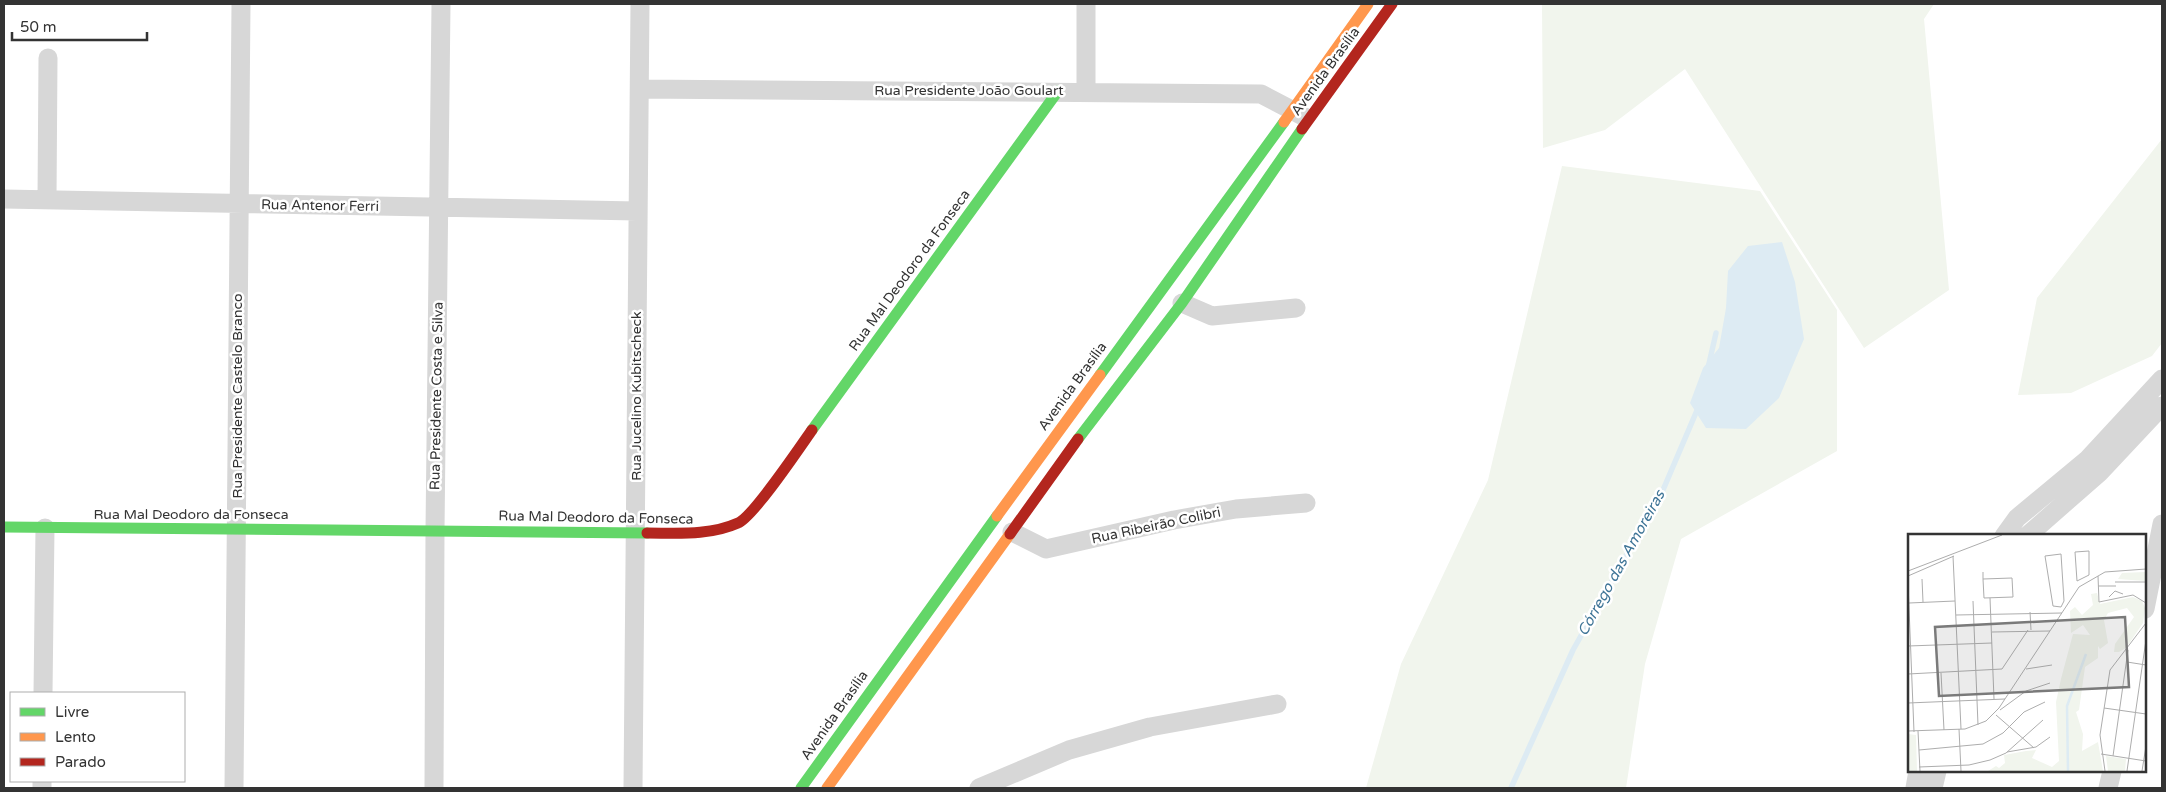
<svg xmlns="http://www.w3.org/2000/svg" width="2166" height="792" font-family="'Varela Round',sans-serif">
	<style>
		.green { fill: #f1f5ed }
		.water { fill: #ddebf3 }
		.lines { fill: none; stroke-linecap: round; stroke-linejoin: round }
		.stream { stroke: #ddebf3; stroke-width: 5.5 }
		.street { stroke: #d7d7d7; stroke-width: 19 }
		.fast { stroke: #63d668; stroke-width: 11 }
		.slow { stroke: #ff974d; stroke-width: 11 }
		.jam { stroke: #b3261e; stroke-width: 11 }
		.labels { text-anchor: middle; stroke-width: 5; stroke-linejoin: round; paint-order: stroke }
		.street-label { font-size: 14px; fill: #333; stroke: #fff }
		.water-label { font-size: 15px; font-style: italic; fill: #3f7597; stroke: #fff }
		.inset-river { fill: none; stroke: #ddebf3; stroke-width: 2.5 }
		.inset-road { fill: none; stroke: #adadad; stroke-width: 1 }
		.view { fill: #7a7a7a; fill-opacity: 0.15; stroke: #7a7a7a; stroke-width: 2.5 }
		.inset-edge { fill: none; stroke: #333; stroke-width: 2.5 }
	</style>
	<rect width="100%" height="100%" fill="#fff"/>
	<!-- green -->
	<path class="green" d="M1542,4H1934L1924,19L1949,290L1864,348L1685,69L1605,130L1543,148Z
		M2162,139V343L2152,356L2071,393L2018,395L2037,298Z
		M1562,166L1760,191L1837,310V451L1681,539L1645,664L1626,788H1366L1401,664L1488,480Z"/>
	<!-- water -->
	<path class="water" d="M1782,242L1795,282L1804,339L1779,398L1746,429L1706,428L1690,403L1703,368L1719,348L1726,308L1728,271L1748,246Z"/>
	<g class="lines">
		<!-- stream -->
		<path class="stream" d="M1708,368L1716,333
			M1511,788L1573,650L1663,490L1698,408"/>
		<!-- street -->
		<path class="street" d="M1086,4V91
			M640,89L1261,94L1303,116
			M4,199L637,211
			M47,199L48,58
			M1182,303L1212,316L1296,308
			M1012,532L1046,549L1174,520L1236,509L1306,503
			M2004,536L2017,518L2088,459L2162,379
			M2027,536L2100,472L2162,406
			M2145,609L2162,524
			M43,693L45,528
			M42,788V781
			M234,788L241,4
			M434,788L435,530L441,4
			M633,788L640,4
			M979,788L1069,750L1150,727L1277,704
			M1915,788L1918,771
			M1933,788L1937,771
			M2108,788L2112,771"/>
		<!-- fast -->
		<path class="fast" d="M1100,375L1284,122
			M812,430L1058,91
			M1078,439L1182,303L1302,129
			M4,527L647,533
			M801,788L997,516"/>
		<!-- slow -->
		<path class="slow" d="M1284,122L1368,4
			M997,516L1100,375
			M827,788L1010,534"/>
		<!-- jam -->
		<path class="jam" d="M1302,129L1392,4
			M647,533C677,533 709,536 738,523C753,517 800,447 812,430
			M1010,534L1078,439"/>
	</g>
	<g class="labels">
		<!-- street labels -->
		<g class="street-label">
			<text transform="translate(1325 71) rotate(-54)" y="5">Avenida Brasília</text>
			<text x="969" y="95">Rua Presidente João Goulart</text>
			<text transform="translate(320 205) rotate(1)" y="5">Rua Antenor Ferri</text>
			<text transform="translate(909 270) rotate(-54)" y="5">Rua Mal Deodoro da Fonseca</text>
			<text transform="translate(1072 386) rotate(-54)" y="5">Avenida Brasília</text>
			<text transform="translate(237 396) rotate(-90)" y="5">Rua Presidente Castelo Branco</text>
			<text transform="translate(436 396) rotate(-89)" y="5">Rua Presidente Costa e Silva</text>
			<text transform="translate(636 396) rotate(-90)" y="5">Rua Jucelino Kubitscheck</text>
			<text x="191" y="519">Rua Mal Deodoro da Fonseca</text>
			<text transform="translate(596 517) rotate(1)" y="5">Rua Mal Deodoro da Fonseca</text>
			<text transform="translate(1156 525) rotate(-12)" y="5">Rua Ribeirão Colibri</text>
			<text transform="translate(834 715) rotate(-55)" y="5">Avenida Brasília</text>
		</g>
		<!-- water labels -->
		<g class="water-label">
			<text transform="translate(1621 563) rotate(-61)" y="5">Córrego das Amoreiras</text>
		</g>
	</g>
	<!-- overview -->
	<g transform="translate(1908 534)">
		<rect width="238" height="238" fill="#fff"/>
		<path d="M237,38V47L210,45L214,39ZM189,59L192,70L225,63L234,67L237,74L235,89L218,114L211,118H206L207,110L226,83L219,74L200,79L196,86L200,109L192,115L190,112V124L177,133L171,176L168,178L175,200L174,217L190,208L195,237H80L88,232L91,234L97,229L96,221L118,217L128,216L124,224L144,233L151,227L148,168L153,145L165,100L182,101L175,91L163,99L162,77L167,73L174,81L185,71L183,60ZM0,200L8,201L9,237H0ZM198,222L218,225L217,237H200Z" fill="#f1f5ed"/>
		<path class="inset-river" d="M160,237L159,172L178,120"/>
		<path class="inset-road" d="M181,17V41L169,47L167,18ZM153,20L156,67L153,73L145,72L137,22ZM45,22L53,195M0,37L94,1M75,38V45L76,64L105,63L104,44L75,45M0,42L46,22M190,42L191,68L225,61L238,69M14,45L15,68M207,48H238M0,49L6,198M190,52H208M201,63L207,57L215,60M82,64L86,165M65,67L70,191M1,69L47,67M122,78L123,96M48,81L154,79M84,98L142,97M0,112L84,109M219,128L238,131M118,135L144,131M33,139L36,196M0,140L94,135L120,96M0,169L97,165M196,174L238,180M92,176L118,157L142,149M88,181L126,214M51,195L53,237M0,197L57,195L78,187L91,174L171,53L197,38L238,35M10,197L12,237M11,216L75,210L95,199L116,178L137,168M99,218L128,213L142,203M193,220L238,227M205,222L220,116M11,233L61,231L82,226L98,219L135,186M197,237L192,201L202,136L238,89M219,237L238,106M234,237L238,212"/>
		<path class="view" d="M217,83L221,153L31,162L27,93Z"/>
		<rect width="238" height="238" class="inset-edge"/>
	</g>
	<!-- border -->
	<rect width="2166" height="792" fill="none" stroke="#333333" stroke-width="10"/>
	<!-- legend -->
	<rect x="10" y="692" width="175" height="90" fill="#ffffff" stroke="#adadad"/>
	<rect x="20" y="708" width="25" height="8" fill="#63d668" stroke="#adadad"/>
	<text x="55" y="717" font-size="15" fill="#333333">Livre</text>
	<rect x="20" y="733" width="25" height="8" fill="#ff974d" stroke="#adadad"/>
	<text x="55" y="742" font-size="15" fill="#333333">Lento</text>
	<rect x="20" y="758" width="25" height="8" fill="#b3261e" stroke="#adadad"/>
	<text x="55" y="767" font-size="15" fill="#333333">Parado</text>
	<!-- scale -->
	<path d="M12 32v8h135v-8" fill="none" stroke="#333333" stroke-width="2.5"/>
	<text x="20" y="32" font-size="15" fill="#333333" stroke="#ffffff" stroke-width="4" paint-order="stroke">50 m</text>
</svg>
